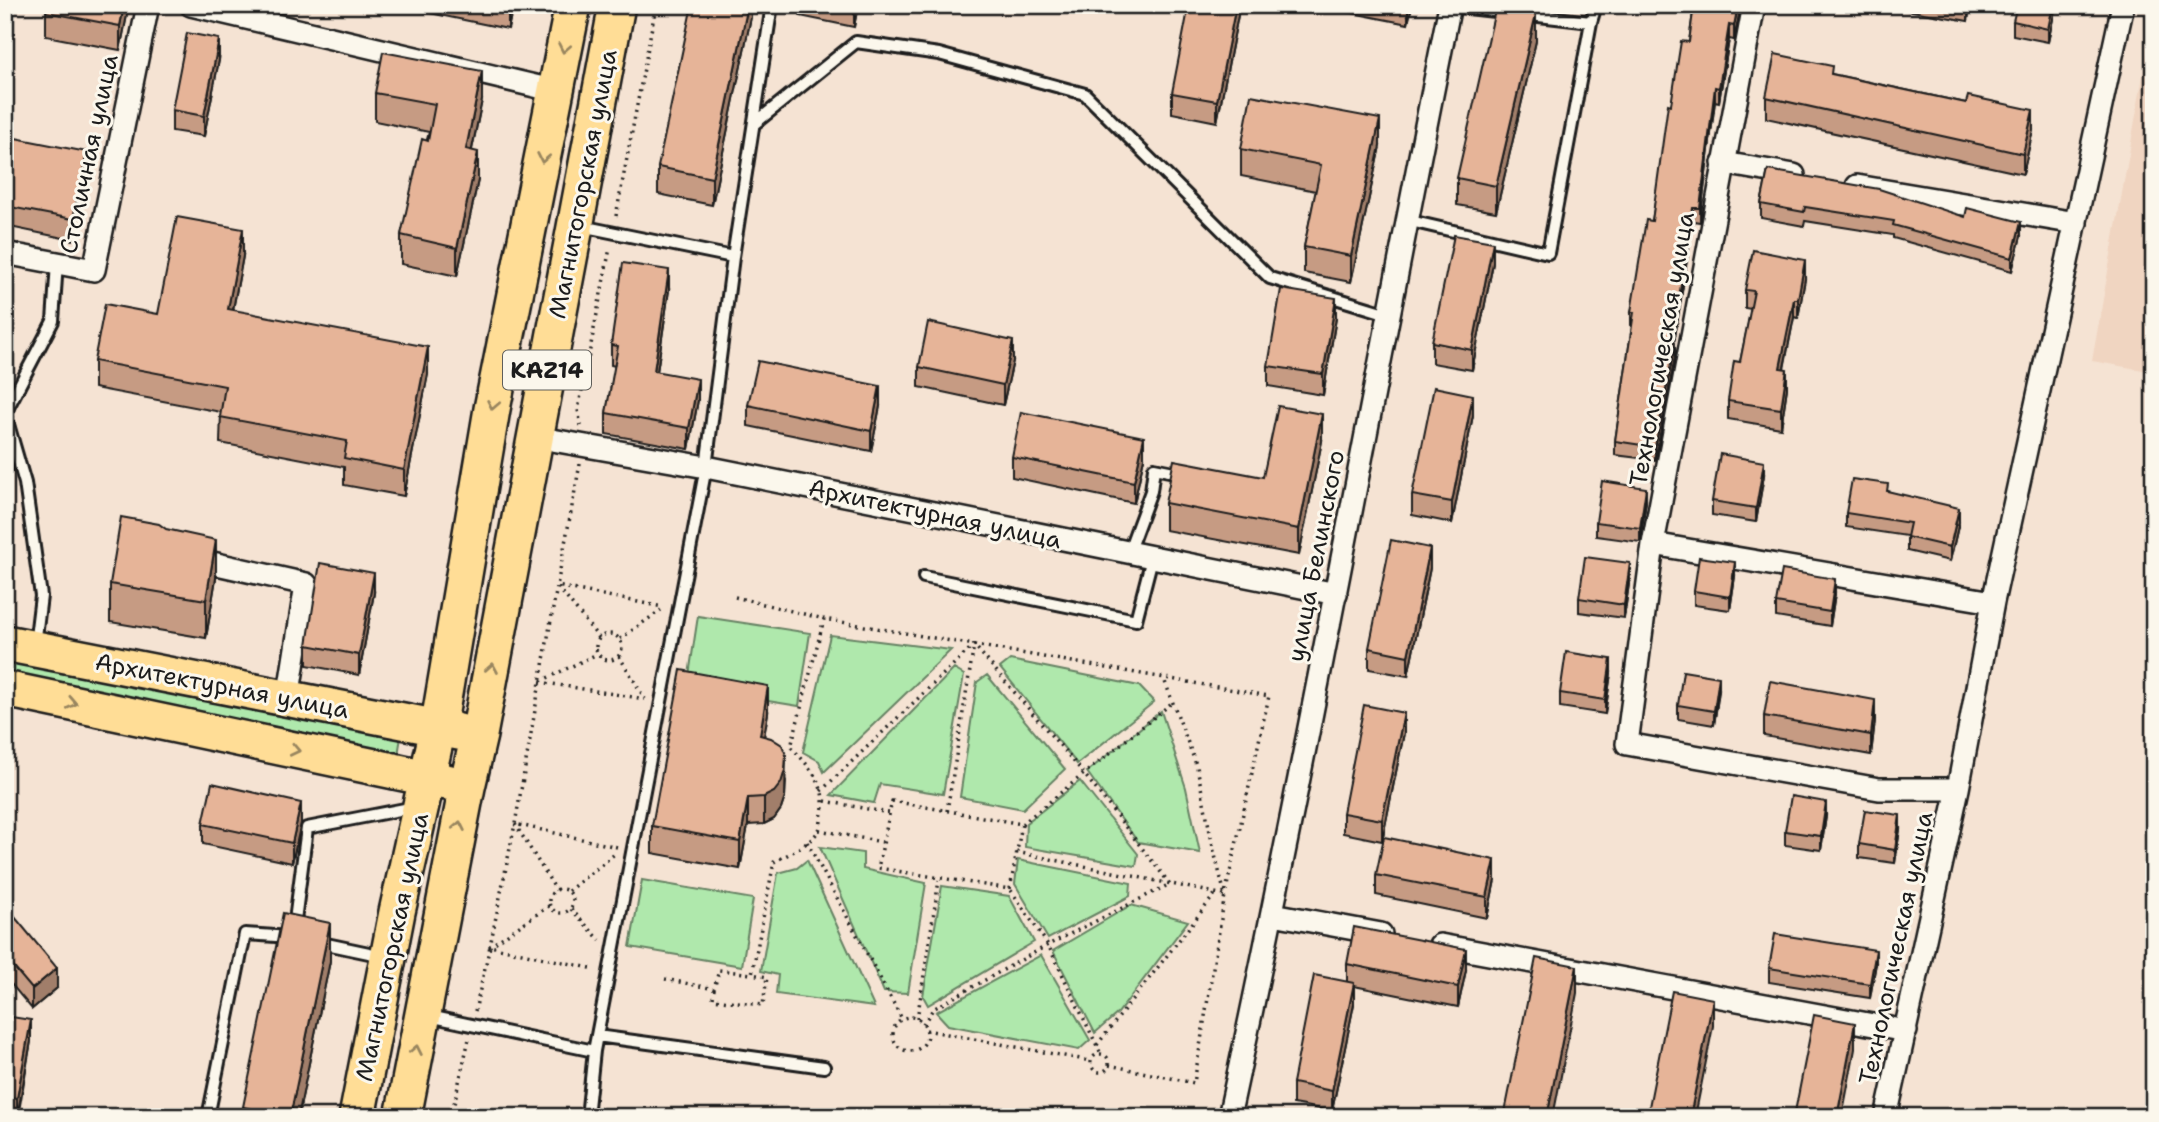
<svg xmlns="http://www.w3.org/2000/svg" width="2159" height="1122" font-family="'Shantell Sans',sans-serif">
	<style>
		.built { fill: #f0d5c1 }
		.green { fill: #afe8ac; stroke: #668264; stroke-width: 2 }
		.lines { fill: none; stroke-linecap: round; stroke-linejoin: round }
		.lane-casing { stroke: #1c1c1c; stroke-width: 16 }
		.street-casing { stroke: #1c1c1c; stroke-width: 26 }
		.primary-casing { stroke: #1c1c1c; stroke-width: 40 }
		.path { stroke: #1c1c1c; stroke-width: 3.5; stroke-dasharray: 2 5; stroke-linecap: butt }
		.lane { stroke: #fbf7ec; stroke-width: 10 }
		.street { stroke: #fbf7ec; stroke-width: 21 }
		.primary { stroke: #ffdd96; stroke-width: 35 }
		.wall { fill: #c69b83; stroke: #1c1c1c; stroke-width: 2 }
		.shaded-wall { fill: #a17e6a; stroke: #1c1c1c; stroke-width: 2 }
		.building { fill: #e6b498; stroke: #1c1c1c; stroke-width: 2 }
		.oneway { stroke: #99865f }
		.labels { text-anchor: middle; stroke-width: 6; stroke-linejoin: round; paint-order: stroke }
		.shield { fill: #fbf7ec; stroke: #5f5e5a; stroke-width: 2 }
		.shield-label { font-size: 23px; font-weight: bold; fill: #1c1c1c }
		.street-label { font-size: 24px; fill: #1c1c1c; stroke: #fbf7ec }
	</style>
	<rect width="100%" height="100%" fill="#f5e3d3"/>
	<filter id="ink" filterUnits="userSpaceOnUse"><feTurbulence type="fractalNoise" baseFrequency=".0143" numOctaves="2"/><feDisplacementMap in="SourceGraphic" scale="14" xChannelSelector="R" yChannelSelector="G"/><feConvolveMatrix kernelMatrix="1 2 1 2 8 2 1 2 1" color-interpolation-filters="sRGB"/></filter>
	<g filter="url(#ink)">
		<!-- built -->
		<path class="built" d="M2154,14V372L2092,361Z"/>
		<!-- green -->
		<path class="green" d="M698,616L810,633L799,706L687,688Z
			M830,635L951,650L824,772L819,761L803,752Z
			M5,653L402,731L397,761L5,683Z
			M1010,660L1139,686L1154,702L1077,764L1000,668Z
			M954,669L964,675L943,794L880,784L874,803L831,795Z
			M987,675L1065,769L1023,809L960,797L977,682Z
			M1161,711L1186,788L1200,853L1138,842L1087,772Z
			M1080,781L1138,854L1136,866L1025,847L1026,823Z
			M820,847L863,853V869L926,883L908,993L884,992Z
			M807,860L874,1007L776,994L778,975L761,971L778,873L797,868Z
			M1018,860L1131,883L1130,896L1048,939L1015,884Z
			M642,880L753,899L742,966L630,947Z
			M942,886L1009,896L1034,942L928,1005L923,996Z
			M1131,905L1188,921L1118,1013L1095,1033L1053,951Z
			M1041,955L1090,1040L1079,1050L948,1025L936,1012Z"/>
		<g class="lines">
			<defs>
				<path id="lane" d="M1591,22L1596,5
					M754,124L856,42L939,54L1085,94L1270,278L1388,314
					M1406,220L1548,253L1591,22L1450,6
					M581,226L733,257L772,5
					M5,413L53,321L57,263
					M5,414L25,483L41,596L35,645
					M1128,553L1151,491L1154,468L1184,474
					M924,577L1136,620L1152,558
					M294,928L307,828L415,807
					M317,942L383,956
					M429,1016L594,1051L706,467L733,257
					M597,1036L824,1067
					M208,1117L245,934L290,937
					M587,1117L594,1051"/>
				<path id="street" d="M191,5L556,91
					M1754,5L1653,544L1627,744L1879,789H1958
					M1723,163L1794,175
					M1857,186L2076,223
					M5,253L94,270L148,5
					M535,437L706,467L1336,594
					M1653,544L1993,602
					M190,558L306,584L288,699
					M1273,914L1381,934
					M1440,945L1906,1031
					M1229,1117C1309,748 1375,376 1450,5
					M1886,1117L1958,789L1993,602L2123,5"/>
				<path id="primary" d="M5,643L459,732
					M5,689L451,783
					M357,1117L397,912L438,729L492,409L573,5
					M403,1117L467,787L479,735L617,5"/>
			</defs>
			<!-- lane casing -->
			<use href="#lane" class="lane-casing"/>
			<!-- street casing -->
			<use href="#street" class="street-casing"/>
			<!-- primary casing -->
			<use href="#primary" class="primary-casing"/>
			<!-- path -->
			<path class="path" d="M616,216L656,5
				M581,426L578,410L610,248
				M580,464L557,586L599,638
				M735,597L824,619
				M596 647a13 13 0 1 1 26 0a13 13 0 1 1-26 0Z
				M620,639L661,610
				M619,656L645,699
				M541,681L597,654
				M540,682L645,699
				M821,791L974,645L1081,770L1170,884L1048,945L1010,889
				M825,801L889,813
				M892,801L1022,824L1010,889L878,868Z
				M947,811L974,645
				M1022,824L1173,702
				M819,830L882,842
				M807,842L902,1019
				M617,847L515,824L557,586L663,607
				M549 901a12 12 0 1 1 24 0a12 12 0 1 1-24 0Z
				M568,891L616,853
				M549,906L490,946L515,824L556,890
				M571,909L600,940
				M665,979L714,989L719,970L752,974L774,862C788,854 811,844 819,830C821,826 821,818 822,813C828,786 809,766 791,747L824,619L1269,696L1225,895L1016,852
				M714,989L713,999L763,1005L767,977L752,974
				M475,1011L490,946L595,969
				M893 1034a17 17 0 1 1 34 0a17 17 0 1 1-34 0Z
				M917,1019L939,880
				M923,1024L933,1009L1048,945L1101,1054
				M926,1030L1091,1061
				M1097,1045L1216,893
				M1091 1063a9 9 0 1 1 18 0a9 9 0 1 1-18 0Z
				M1109,1065L1194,1083L1225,895L1213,847L1197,767L1164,679
				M451,1117L469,1039"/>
			<!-- lane -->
			<use href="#lane" class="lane"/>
			<!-- street -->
			<use href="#street" class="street"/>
			<!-- primary -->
			<use href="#primary" class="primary"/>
		</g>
		<!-- wall -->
		<path class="wall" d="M47,5H129L120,50L46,36V12Z
			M410,5H513L508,29L410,9Z
			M751,5V17L712,205L658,194V167Z
			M800,5H858L854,27L800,16Z
			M1240,5L1217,122L1172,113V93Z
			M1312,5H1412L1408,24Z
			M1694,5H1741L1734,40L1729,39L1719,102L1715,101L1700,222L1693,221L1674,343L1675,357L1655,460L1615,455V441L1632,326L1631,325V312L1652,221L1671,105L1689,42Z
			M1889,5H1970L1968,21L1889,7Z
			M2056,5L2048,42L2013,35V21Z
			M1536,41L1496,212L1457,205V178Z
			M219,60L204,136L172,131V110Z
			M1832,74L1966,103L2033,130L2023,174L1766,118V97Z
			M375,93L482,100L472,150L478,180L457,276L401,264V235L429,132L375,121Z
			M5,136L87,172L73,240L5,226Z
			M1380,146L1351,282L1304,273V247L1316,191L1241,176V149Z
			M1768,170L2021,236L2012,271L1893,238V235L1805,221L1804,226L1761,218V204Z
			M243,256L233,310L428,374L404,496L344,485V467L220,443L221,412L94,388V361L158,314Z
			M1493,263L1472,370L1432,363V342Z
			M1805,279L1798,318L1794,317L1784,369L1787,388L1781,428L1728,419V401L1740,362L1751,309L1745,308V290Z
			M669,290L657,372L698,400L689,449L606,434V413L615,366L611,365V345Z
			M1336,318L1323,395L1268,386V366Z
			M1013,361L1003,405L919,387V367Z
			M748,405L880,406L871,451L748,426Z
			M1473,415L1452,523L1412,515V495Z
			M1322,441L1299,555L1165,530V503L1263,477Z
			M1012,457L1144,458L1134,503L1012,477Z
			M1764,475L1756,522L1712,515V501Z
			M1888,491L1959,522L1950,561L1907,551V536L1846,527V513Z
			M1646,501L1640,542L1596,536V522Z
			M1430,568L1408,676L1369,669V648Z
			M1735,576L1730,610L1694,605V591Z
			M1630,577L1624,618L1579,612V598Z
			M216,578L206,638L110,622V584Z
			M374,593L359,675L307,665V645Z
			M1835,593L1830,626L1776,617V603Z
			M1611,673L1605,714L1560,707V693Z
			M1719,690L1714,725L1678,719V705Z
			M768,713L764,736L786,781L785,797L781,809L774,819L764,824L748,825L740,869L652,853V826Z
			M1764,716L1875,720L1871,755L1764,736Z
			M1404,733L1382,841L1343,833V813Z
			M1826,816L1821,850L1785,845V831Z
			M301,823L292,863L203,844V824Z
			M1900,829L1895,863L1859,858V844Z
			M1376,875L1495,880L1487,918L1376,895Z
			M5,913L57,988L32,1009L5,977Z
			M330,961L298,1117H243V1107Z
			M1876,963L1870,998L1769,982V968Z
			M1347,964L1466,970L1458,1007L1354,986V1004L1332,1111L1293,1104V1083L1347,982Z
			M5,1016L31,1041L18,1117L5,1116Z"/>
		<!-- shaded-wall -->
		<path class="shaded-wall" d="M124,5H129L120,50V26Z
			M508,5H513L508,29Z
			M748,5H751V17L712,205V178Z
			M854,5H858L854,27Z
			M1236,5H1240L1217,122V101Z
			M1408,5H1412L1408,24Z
			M1738,5H1741L1734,40V26Z
			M1968,5H1970L1968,21Z
			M2053,5H2056L2048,42V29Z
			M1536,14V41L1496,212V186Z
			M1729,25V39L1719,102V88Z
			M219,39V60L204,136V116Z
			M482,71V100L466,178V149Z
			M1715,87V101L1700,222V208Z
			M2033,110V130L2023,174V154Z
			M1380,119V146L1351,282V256Z
			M87,152V172L73,240V219Z
			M478,152V180L457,276V248Z
			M1693,208V221L1672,356V342Z
			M2021,222V236L2012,271V258Z
			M243,229V256L228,336V309Z
			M1493,242V263L1472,370V350Z
			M1805,260V279L1798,318V299Z
			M669,270V290L654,392V371Z
			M1336,298V318L1323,395V374Z
			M1794,299V317L1780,387V368Z
			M1013,341V361L1003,405V385Z
			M1675,343V357L1655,460V447Z
			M428,347V374L404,496V470Z
			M1787,369V388L1781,428V409Z
			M698,379V400L689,449V428Z
			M880,386V406L871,451V431Z
			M1473,395V415L1452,523V502Z
			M1322,414V441L1299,555V529Z
			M1144,437V458L1134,503V482Z
			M1764,462V475L1756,522V508Z
			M1646,488V501L1640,542V528Z
			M1959,508V522L1950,561V547Z
			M216,540V578L206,638V600Z
			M1430,548V568L1408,676V656Z
			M1735,562V576L1730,610V597Z
			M1630,563V577L1624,618V605Z
			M374,573V593L359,675V655Z
			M1835,579V593L1830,626V612Z
			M1611,659V673L1605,714V700Z
			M1719,677V690L1714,725V711Z
			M768,686V713L760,761V735Z
			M1875,700V720L1871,755V735Z
			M1404,713V733L1382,841V820Z
			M786,755L785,797L781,809L774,819L764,824V797Z
			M748,798V825L740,869V842Z
			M1826,802V816L1821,850V836Z
			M301,803V823L292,863V843Z
			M1900,815V829L1895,863V850Z
			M1495,860V880L1487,918V897Z
			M330,923V961L298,1117H290Z
			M1466,949V970L1458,1007V987Z
			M1876,950V963L1870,998V984Z
			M1577,966V993L1553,1117H1547Z
			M57,968V988L32,1009V989Z
			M1354,983V1004L1332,1111V1091Z
			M1713,999V1026L1695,1117H1690Z
			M31,1020V1041L17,1117V1098Z
			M1855,1023V1049L1842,1117H1837Z"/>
		<!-- building -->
		<path class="building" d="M47,5H124L120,26L46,12Z
			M692,5H748L712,178L658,167Z
			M1189,5H1236L1217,101L1172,93Z
			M1694,5H1738L1734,26L1729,25L1719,88L1715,87L1700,208H1693L1672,342L1675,343L1655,447L1615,441L1634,312H1631L1646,220L1652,221L1668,104L1671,105L1681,41L1689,42Z
			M2017,5H2053L2048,29L2013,21Z
			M1496,6L1536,14L1496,186L1457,178Z
			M187,33L219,39L204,116L172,110Z
			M383,52L482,71L466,149L478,152L457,248L401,235L422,139L428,141L435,104L375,93Z
			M1775,54L1832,66L1831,74L1966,103L1968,96L2033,110L2023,154L1766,97Z
			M1251,95L1380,119L1351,256L1304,247L1321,165L1241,149Z
			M5,136L87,152L73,219L5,206Z
			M1768,170L1879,189L1965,217L1967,208L2021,222L2012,258L1893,225L1894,221L1805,207L1804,212L1761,204Z
			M177,217L243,229L228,309L428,347L404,470L344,458L347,441L220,417L225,386L94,361L105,304L158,314Z
			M1454,235L1493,242L1472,350L1432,342Z
			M1753,250L1805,260L1798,299H1794L1780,368L1787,369L1781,409L1728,401L1734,361L1740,362L1754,291L1745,290Z
			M623,263L669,270L654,371L698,379L689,428L606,413L618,346L611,345Z
			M1281,289L1336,298L1323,374L1268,366Z
			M928,322L1013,341L1003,385L919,367Z
			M758,361L880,386L871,431L748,405Z
			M1434,387L1473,395L1452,502L1412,495Z
			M1278,406L1322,414L1299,529L1165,503L1174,460L1263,477Z
			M1021,412L1144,437L1134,482L1012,457Z
			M1720,454L1764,462L1756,508L1712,501Z
			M1852,479L1888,484L1887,491L1959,508L1950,547L1907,537L1910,523L1846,513Z
			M1602,481L1646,488L1640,528L1596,522Z
			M121,517L159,524L166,529L216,540L206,600L110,584Z
			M1391,540L1430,548L1408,656L1369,648Z
			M1585,557L1630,563L1624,605L1579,598Z
			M1699,557L1735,562L1730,597L1694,591Z
			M320,563L374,573L359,655L307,645Z
			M1782,570L1835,579L1830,612L1776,603Z
			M1566,652L1611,659L1605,700L1560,693Z
			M681,670L768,686L760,735L771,738L782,745L786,755L785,770L781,783L774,792L764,797L748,798L740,842L652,826Z
			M1683,671L1719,677L1714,711L1678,705Z
			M1770,681L1875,700L1871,735L1764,716Z
			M1364,705L1404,713L1382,820L1343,813Z
			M212,783L301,803L292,843L203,824Z
			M1791,796L1826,802L1821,836L1785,831Z
			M1865,810L1900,815L1895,850L1859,844Z
			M1384,837L1495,860L1487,897L1376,875Z
			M9,910L57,968L32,989L5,957V913Z
			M283,913L330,923L290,1117L243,1107Z
			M1354,927L1466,949L1458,987L1347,964Z
			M1775,934L1876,950L1870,984L1769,968Z
			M1536,958L1577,966L1547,1117H1504Z
			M1314,975L1354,983L1332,1091L1293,1083Z
			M1672,991L1713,999L1690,1117H1647Z
			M1814,1015L1855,1023L1837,1117H1794Z
			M5,1016L31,1020L17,1098L5,1096Z"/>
		<!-- one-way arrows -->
		<defs><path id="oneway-chevron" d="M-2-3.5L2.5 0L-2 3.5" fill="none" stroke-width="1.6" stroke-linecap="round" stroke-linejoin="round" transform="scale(1.75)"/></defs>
		<g class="oneway">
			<use href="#oneway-chevron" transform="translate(564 48) rotate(101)"/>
			<use href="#oneway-chevron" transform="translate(543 158) rotate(101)"/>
			<use href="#oneway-chevron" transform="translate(493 405) rotate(101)"/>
			<use href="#oneway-chevron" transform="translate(492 668) rotate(-80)"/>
			<use href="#oneway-chevron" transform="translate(72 703) rotate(12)"/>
			<use href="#oneway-chevron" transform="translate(295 750) rotate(12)"/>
			<use href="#oneway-chevron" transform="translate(459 826) rotate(-79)"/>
			<use href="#oneway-chevron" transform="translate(416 1050) rotate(-79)"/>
		</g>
	</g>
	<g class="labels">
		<!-- shield labels -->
		<rect class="shield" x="503" y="350.5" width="88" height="39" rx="5"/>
		<g class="shield-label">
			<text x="547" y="378">KAZ14</text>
		</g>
		<!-- street labels -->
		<g class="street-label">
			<text transform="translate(89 154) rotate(-78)" y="8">Столичная улица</text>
			<text transform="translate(583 184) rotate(-79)" y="8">Магнитогорская улица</text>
			<text transform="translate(1662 349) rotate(-80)" y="8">Технологическая улица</text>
			<text transform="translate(935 514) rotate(12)" y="8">Архитектурная улица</text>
			<text transform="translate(1316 556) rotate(-79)" y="8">улица Белинского</text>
			<text transform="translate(222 686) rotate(11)" y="8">Архитектурная улица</text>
			<text transform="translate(392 947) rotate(-78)" y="8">Магнитогорская улица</text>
			<text transform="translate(1896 948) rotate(-78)" y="8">Технологическая улица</text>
		</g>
	</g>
	<!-- margin -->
	<rect width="2159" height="1122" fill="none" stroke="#fbf7ec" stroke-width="28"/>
	<rect x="14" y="14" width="2131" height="1094" fill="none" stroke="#1c1c1c" stroke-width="2.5" filter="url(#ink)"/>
</svg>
